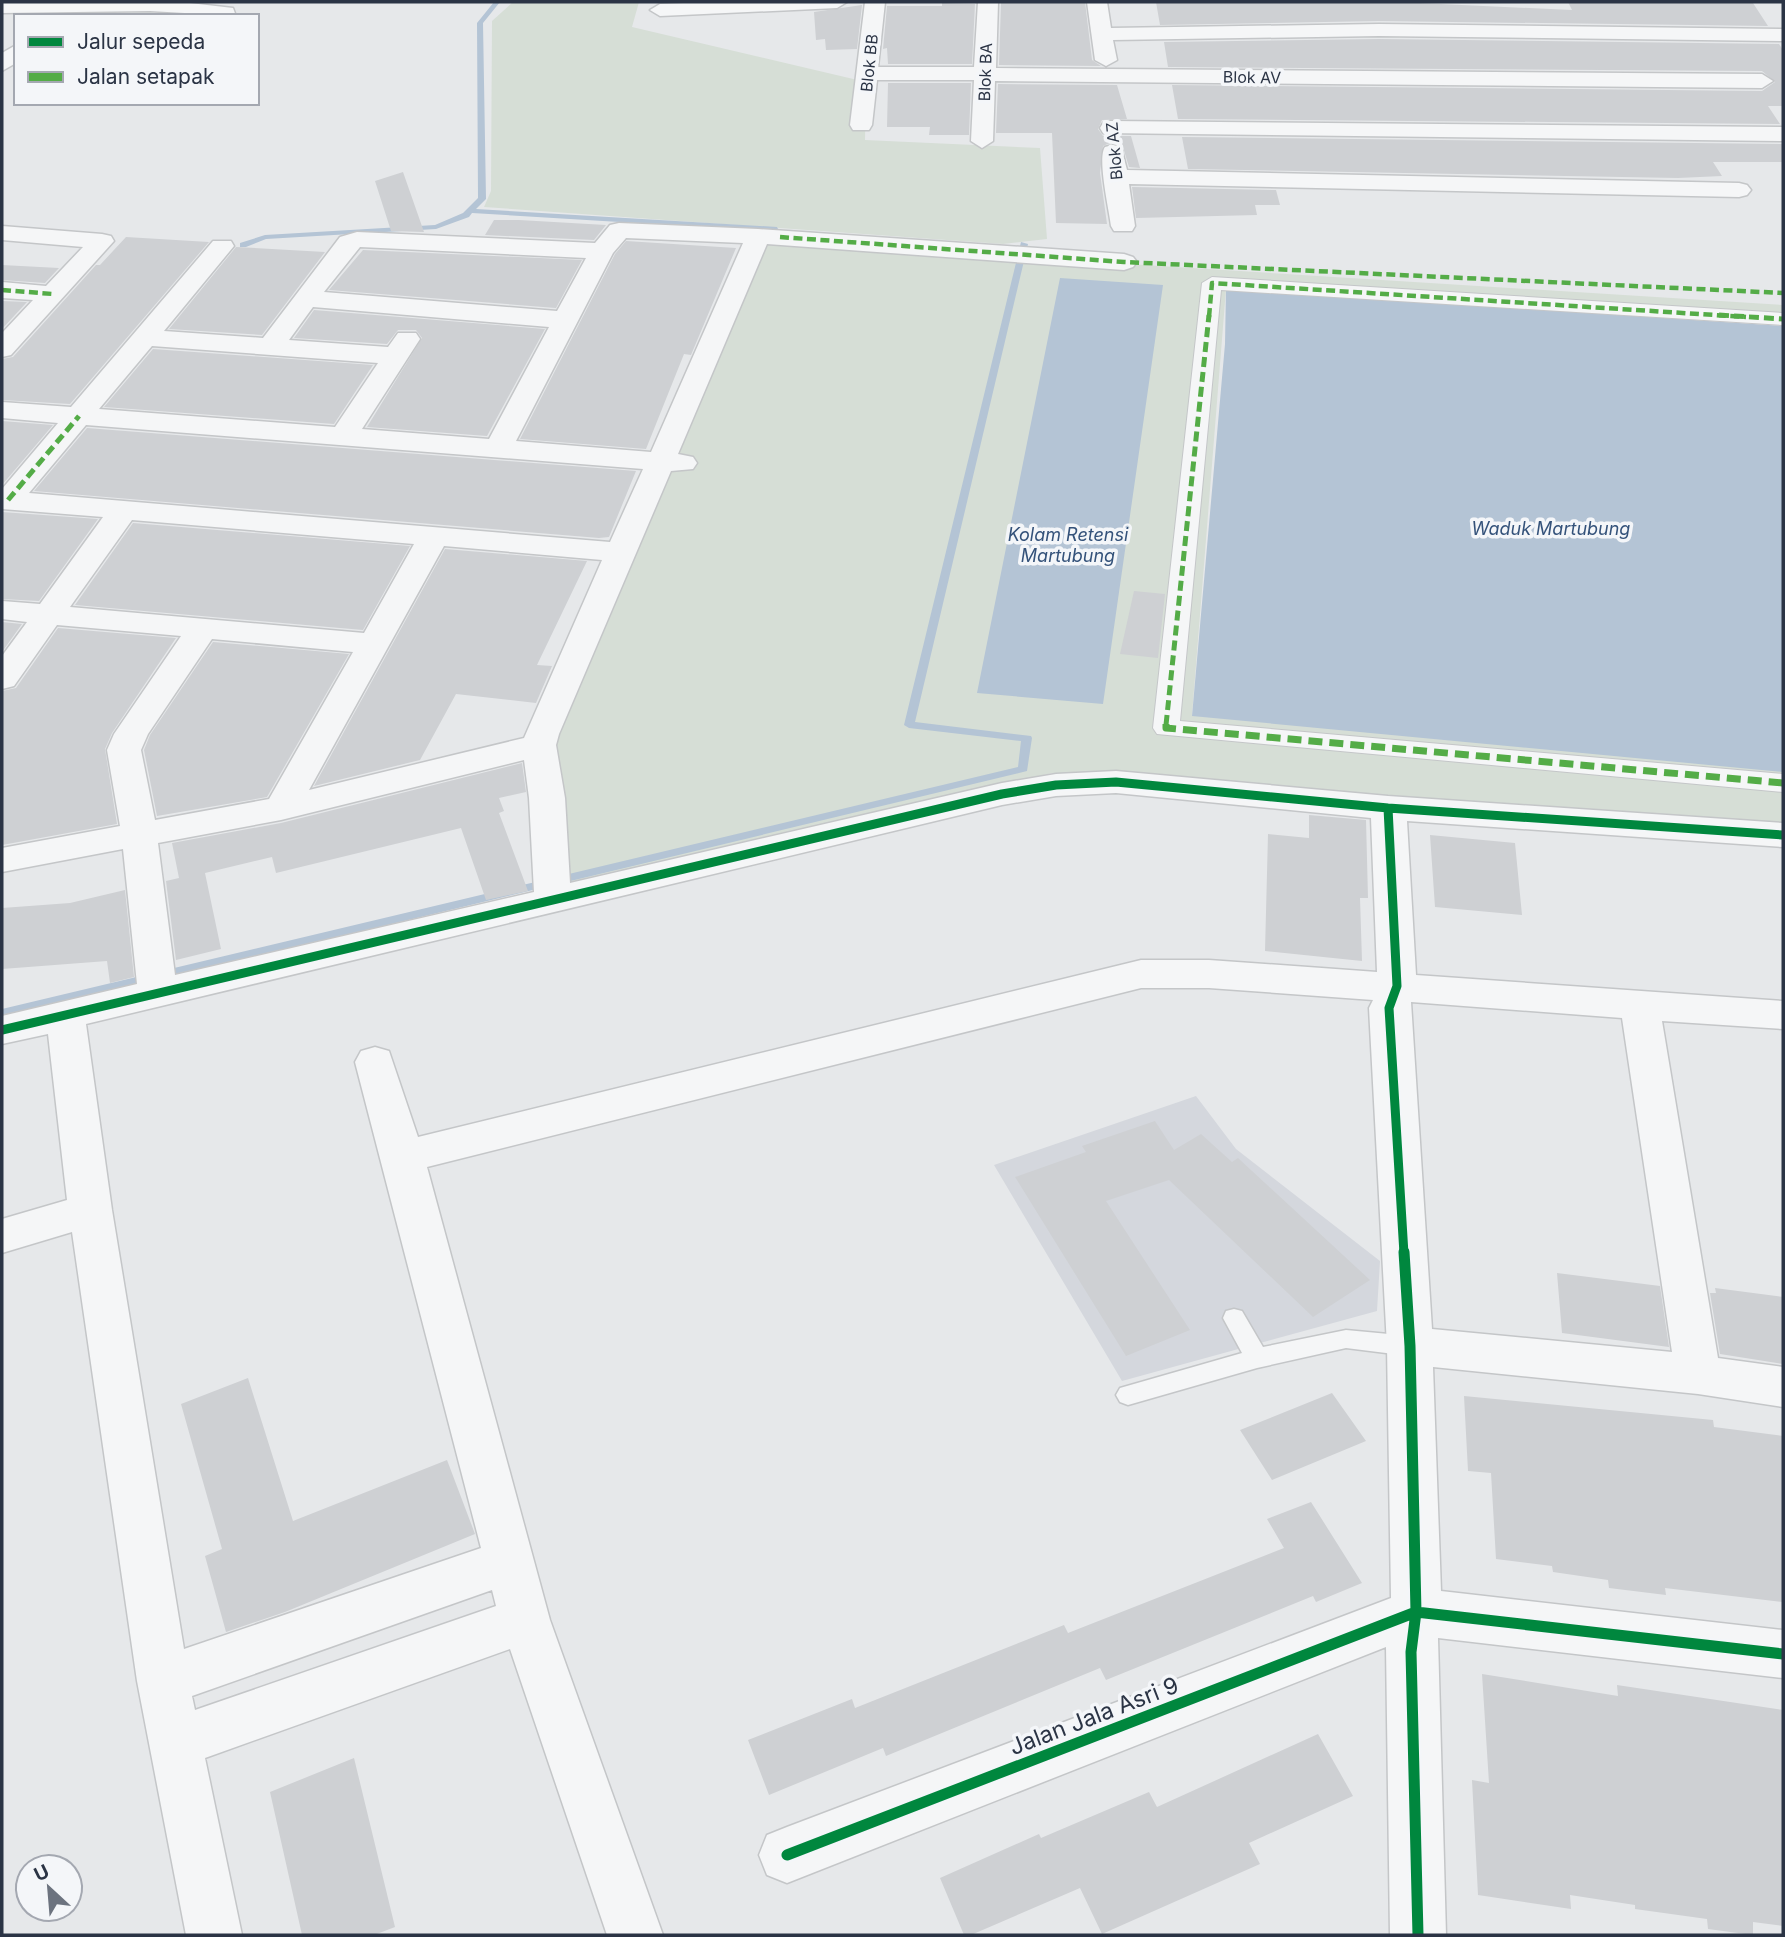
<svg xmlns="http://www.w3.org/2000/svg" width="1785" height="1937" font-family="Inter,sans-serif">
	<style>
		.built { fill: #d4d7dd }
		.green { fill: #d6ded6 }
		.water { fill: #b4c4d5 }
		.lines { fill: none; stroke-linecap: round; stroke-linejoin: round }
		.stream { fill: #b4c4d5; fill-rule: evenodd }
		.building { fill: #ced0d3 }
		.service-casing { stroke: #c4c6c8; stroke-width: 3 }
		.pedestrian-casing { stroke: #c4c6c8; stroke-width: 2 }
		.minor-casing { stroke: #c4c6c8; stroke-width: 3 }
		.service { fill: #f5f6f7; fill-rule: evenodd }
		.pedestrian { fill: #f5f6f7; fill-rule: evenodd }
		.minor { fill: #f5f6f7; fill-rule: evenodd }
		.quiet-far2 { stroke: #54ac47; stroke-width: 4.5; stroke-dasharray: 9 4.5; stroke-linecap: butt }
		.quiet-far1 { stroke: #54ac47; stroke-width: 5; stroke-dasharray: 10 5; stroke-linecap: butt }
		.quiet { stroke: #54ac47; stroke-width: 7; stroke-dasharray: 14 7; stroke-linecap: butt }
		.cycleway-far1-casing { stroke: #f4f6f9; stroke-width: 13 }
		.cycleway-casing { stroke: #f4f6f9; stroke-width: 16 }
		.cycleway-far1 { stroke: #00873e; stroke-width: 9 }
		.cycleway { stroke: #00873e; stroke-width: 11 }
		.labels { text-anchor: middle; stroke-width: 7; stroke-linejoin: round; paint-order: stroke }
		.far-street-label { font-size: 16px; fill: #2b3445; stroke: #f4f6f9 }
		.far-water-label { font-size: 18px; font-style: italic; fill: #34527a; stroke: #f4f6f9 }
		.near-street-label { font-size: 23px; fill: #2b3445; stroke: #f4f6f9 }
	</style>
	<rect width="100%" height="100%" fill="#e6e8ea"/>
	<!-- built -->
	<path class="built" d="M1196,1096L1236,1149L1380,1261L1377,1311L1122,1381L994,1165Z"/>
	<!-- green -->
	<path class="green" d="M513,2H639L632,27L866,82L865,140L1040,148L1047,239L1003,244L484,207L491,191L492,21Z
		M759,241L1783,305V324L1226,289L1192,715L1783,771V833L1172,781L1170,787L1052,773L539,894L524,752Z"/>
	<!-- water -->
	<path class="water" d="M1060,278L1163,285L1103,704L977,693Z
		M1226,289L1783,326V772L1192,716L1225,344Z"/>
	<g class="lines">
		<!-- stream -->
		<path class="stream" d="M494,2H500L483,23L486,199L476,209L777,227L778,229L768,245L761,243L769,231L472,213L469,217L436,229L266,239L246,247H240V243L265,235L435,225L463,213L478,198L477,23Z
			M1021,242L1028,244L915,722L1031,736L1032,738L1027,771L2,1018V1009L1018,767L1021,741L909,728L904,725Z"/>
	</g>
	<!-- building -->
	<path class="building" d="M1052,2H1085L1092,60L1101,66L999,65L1001,3Z
		M1156,2H1398L1572,10L1568,2L1753,3L1768,26L1379,21L1160,25Z
		M942,3L975,4L972,64H888L887,48L883,49L887,6H942Z
		M862,5L857,49L826,50L825,39L816,40L814,12Z
		M1379,39L1779,44L1783,50V106H1768L1780,124L1178,119L1172,85L1762,91L1775,82L1762,71L1168,67L1164,42Z
		M888,83H971L969,135H929L930,127H887Z
		M998,84L1117,85L1127,119L1102,120L1098,129L1103,136H1131L1140,168L1129,167L1122,144L1112,142L1103,146L1100,173L1107,224L1056,223L1052,133H996Z
		M1182,137L1783,144V162H1713L1722,176L1678,178L1188,169Z
		M403,172L424,232L391,231L375,181Z
		M1132,187L1276,190L1280,205H1255L1257,215L1136,218Z
		M494,220H519L606,225L594,240L485,235Z
		M126,237L209,242L70,404L2,400V359L13,357L96,265H100Z
		M626,241L736,248L691,355L684,354L646,449L520,439L615,254Z
		M236,247L325,252L262,335L169,329Z
		M363,250L582,260L556,308L329,290Z
		M2,265L59,268L45,283L2,280Z
		M2,301L27,302L2,329Z
		M314,310L545,329L487,436L367,427L422,338L416,330H398L387,344L294,338Z
		M153,349L373,365L334,424L104,407Z
		M2,421L53,425L2,485Z
		M87,428L636,471L609,537L599,538L34,491Z
		M2,512L98,519L39,601L2,599Z
		M133,523L410,546L363,630L75,605Z
		M445,549L587,561L537,665L552,666L536,703L456,694L420,760L314,786Z
		M1134,591L1165,594L1158,658L1120,654Z
		M2,622L22,624L2,652Z
		M58,628L176,638L112,733L105,749L117,824L2,845V691L16,688Z
		M213,642L349,654L267,797L157,816L144,750L150,735Z
		M522,763L526,792L499,798L504,811L499,813L528,891L486,900L461,828L276,873L272,857L205,873L221,949L176,960L166,881L179,878L172,843L281,823Z
		M1309,815L1366,820L1368,898H1360L1362,961L1265,951L1268,834L1309,838Z
		M1430,835L1515,843L1522,915L1435,907Z
		M125,890L134,977L110,983L107,961L2,969V908L70,903Z
		M1155,1121L1174,1150L1201,1134L1232,1162L1238,1158L1370,1280L1313,1317L1169,1180L1106,1201L1190,1330L1126,1356L1015,1177L1086,1152L1082,1146Z
		M1557,1273L1660,1286L1669,1347L1562,1333Z
		M1715,1288L1783,1297V1364L1720,1354L1710,1293H1716Z
		M248,1378L293,1521L447,1460L475,1534L285,1612L226,1632L205,1556L222,1549L181,1404Z
		M1332,1393L1366,1441L1272,1480L1240,1430Z
		M1464,1396L1713,1420L1714,1427L1783,1436V1602L1665,1588L1666,1595L1609,1588L1608,1580L1553,1572L1552,1566L1496,1559L1491,1473L1468,1471Z
		M1311,1502L1362,1583L1316,1602L1313,1596L1106,1680L1100,1668L886,1756L883,1748L769,1795L748,1740L852,1699L855,1708L1064,1625L1068,1633L1284,1548L1267,1519Z
		M1482,1674L1618,1696L1617,1685L1783,1710V1926L1753,1922V1935L1708,1929L1707,1919L1635,1909V1905L1570,1895L1571,1909L1478,1895L1472,1780L1489,1783Z
		M1318,1734L1353,1796L1249,1843L1260,1864L1102,1934L1080,1888L971,1935H964L940,1878L1039,1834L1041,1838L1149,1792L1157,1807Z
		M354,1758L395,1927L374,1935H302L270,1792Z"/>
	<g class="lines">
		<defs>
			<path id="service" d="M1234,1309L1242,1311L1263,1347L1346,1330L1410,1336L1418,1339L1421,1346L1418,1353L1410,1356L1346,1348L1257,1368L1128,1405L1120,1402L1116,1395L1120,1388L1242,1353L1223,1318L1226,1311Z"/>
			<path id="pedestrian" d="M1212,277L1783,313V325L1221,290L1180,721L1783,774V792L1157,734L1153,728L1202,283Z"/>
			<path id="minor" d="M2,2H181L233,8L236,16L150,11L2,13Z
				M707,2H847L837,8L660,16L650,10L660,4Z
				M865,2H885L878,67H974L978,2H998L996,68L1762,74L1773,81L1762,88L995,81L993,141L982,148L971,141L974,80H877L872,125L869,130H853L850,125Z
				M1087,2H1107L1111,28L1379,24L1783,29V41L1379,36L1113,40L1117,60L1106,66L1095,60Z
				M16,45V63L2,71V53Z
				M1111,121L1783,127V141L1103,133L1100,128L1103,123Z
				M1113,145L1121,147L1127,170L1739,183L1747,185L1751,190L1747,195L1739,197L1129,184L1135,226L1132,231H1114L1111,226C1109,210 1097,158 1105,147Z
				M619,223L758,229L1124,254L1133,257L1137,262L1133,267L1124,270L767,244L678,454L693,457L697,463L693,469L671,471L559,734L556,745L565,798L570,883L1002,783L1056,774L1116,771L1388,796L1783,823V847L1407,821L1416,975L1783,1001V1029L1662,1021L1718,1358L1783,1367V1407L1698,1394L1433,1367L1441,1591L1783,1630V1678L1438,1638L1446,1935H1390L1386,1647L787,1883L767,1875L759,1855L767,1835L787,1827L1391,1598L1387,1346L1369,1008L1373,1000L1209,988H1141L427,1167L550,1620L663,1935H607L510,1649L205,1758L242,1935H186L137,1681L72,1232L2,1253V1219L67,1200L48,1034L2,1044V1016L137,984L123,849L2,872V848L120,826L107,750L114,734L181,636L57,625L14,686L2,689V656L27,622L2,619V601L40,604L103,517L2,509V489L58,423L2,418V402L71,407L213,241H231L234,246L164,331L263,338L340,237L357,232L595,243L610,225ZM626,238L743,243L651,452L516,441L613,253ZM360,247L586,258L557,311L324,292ZM313,307L549,327L489,439L362,429L420,339L416,333H398L388,347L289,340ZM152,346L378,363L335,427L99,409ZM86,425L643,469L610,542L29,493ZM132,520L414,544L364,633L70,607ZM444,546L602,560L524,738L309,790ZM212,639L353,652L269,799L155,820L141,750L148,734ZM524,760L529,798L534,892L175,975L158,843L281,820ZM1116,793L1371,818L1377,972L1209,960H1141L418,1137L389,1051L375,1047L361,1051L355,1062L481,1548L184,1649L112,1210L86,1024L1002,805L1056,796ZM1411,1002L1622,1018L1672,1352L1432,1329ZM492,1590L496,1606L195,1710L192,1696Z
				M2,226L102,234L111,236L114,241L11,355L2,357V333L33,300L2,298V282L46,286L83,247L2,240Z"/>
		</defs>
		<!-- service casing -->
		<use href="#service" class="service-casing"/>
		<!-- pedestrian casing -->
		<use href="#pedestrian" class="pedestrian-casing"/>
		<!-- minor casing -->
		<use href="#minor" class="minor-casing"/>
		<!-- service -->
		<use href="#service" class="service"/>
		<!-- pedestrian -->
		<use href="#pedestrian" class="pedestrian"/>
		<!-- minor -->
		<use href="#minor" class="minor"/>
		<!-- quiet-far2 -->
		<path class="quiet-far2" d="M780,237L1124,262L1783,293
			M2,290L53,294
			M1209,317L1212,283L1746,317"/>
		<!-- quiet-far1 -->
		<path class="quiet-far1" d="M1719,315L1783,319
			M8,500L79,416
			M1166,725L1209,315"/>
		<!-- quiet -->
		<path class="quiet" d="M1166,724V728L1783,783"/>
		<defs>
			<path id="cycleway-far1" d="M1388,808L1397,986L1389,1008L1404,1254
				M2,1030L1002,794L1056,785L1116,782L1388,808L1783,835"/>
			<path id="cycleway" d="M1404,1252L1410,1346L1416,1612L1411,1652L1418,1935
				M787,1855L1416,1612L1783,1654"/>
		</defs>
		<!-- cycleway-far1 casing -->
		<use href="#cycleway-far1" class="cycleway-far1-casing"/>
		<!-- cycleway casing -->
		<use href="#cycleway" class="cycleway-casing"/>
		<!-- cycleway-far1 -->
		<use href="#cycleway-far1" class="cycleway-far1"/>
		<!-- cycleway -->
		<use href="#cycleway" class="cycleway"/>
	</g>
	<g class="labels">
		<!-- far-street labels -->
		<g class="far-street-label">
			<text transform="translate(869 63) rotate(-84)" y="6">Blok BB</text>
			<text transform="translate(985 72) rotate(-88)" y="6">Blok BA</text>
			<text transform="translate(1252 77) rotate(1)" y="6">Blok AV</text>
			<text transform="translate(1114 151) rotate(-95)" y="6">Blok AZ</text>
		</g>
		<!-- far-water labels -->
		<g class="far-water-label">
			<text x="1551" y="535">Waduk Martubung</text>
			<text x="1068" y="541">Kolam Retensi<tspan x="1068" dy="21">Martubung</tspan></text>
		</g>
		<!-- near-street labels -->
		<g class="near-street-label">
			<text transform="translate(1094 1716) rotate(-21)" y="8">Jalan Jala Asri 9</text>
		</g>
	</g>
	<!-- border -->
	<rect width="1785" height="1937" fill="none" stroke="#2b3445" stroke-width="7"/>
	<!-- legend -->
	<rect x="14" y="14" width="245" height="91" fill="#f4f6f9" stroke="#a4a8b1" stroke-width="2"/>
	<rect x="28" y="37" width="35" height="10" fill="#00873e" stroke="#a4a8b1" stroke-width="2"/>
	<text x="77" y="49" font-size="21" fill="#2b3445">Jalur sepeda</text>
	<rect x="28" y="72" width="35" height="10" fill="#54ac47" stroke="#a4a8b1" stroke-width="2"/>
	<text x="77" y="84" font-size="21" fill="#2b3445">Jalan setapak</text>
	<!-- north arrow -->
	<g transform="translate(49 1888) rotate(334)"><circle r="33" fill="#f4f6f9" stroke="#a4a8b1" stroke-width="2"/>
	<path d="M0-5L12 26L0 18L-12 26Z" fill="#6c737f"/>
	<text y="-10" font-size="19" font-weight="bold" text-anchor="middle" fill="#2b3445">U</text>
	</g>
</svg>
